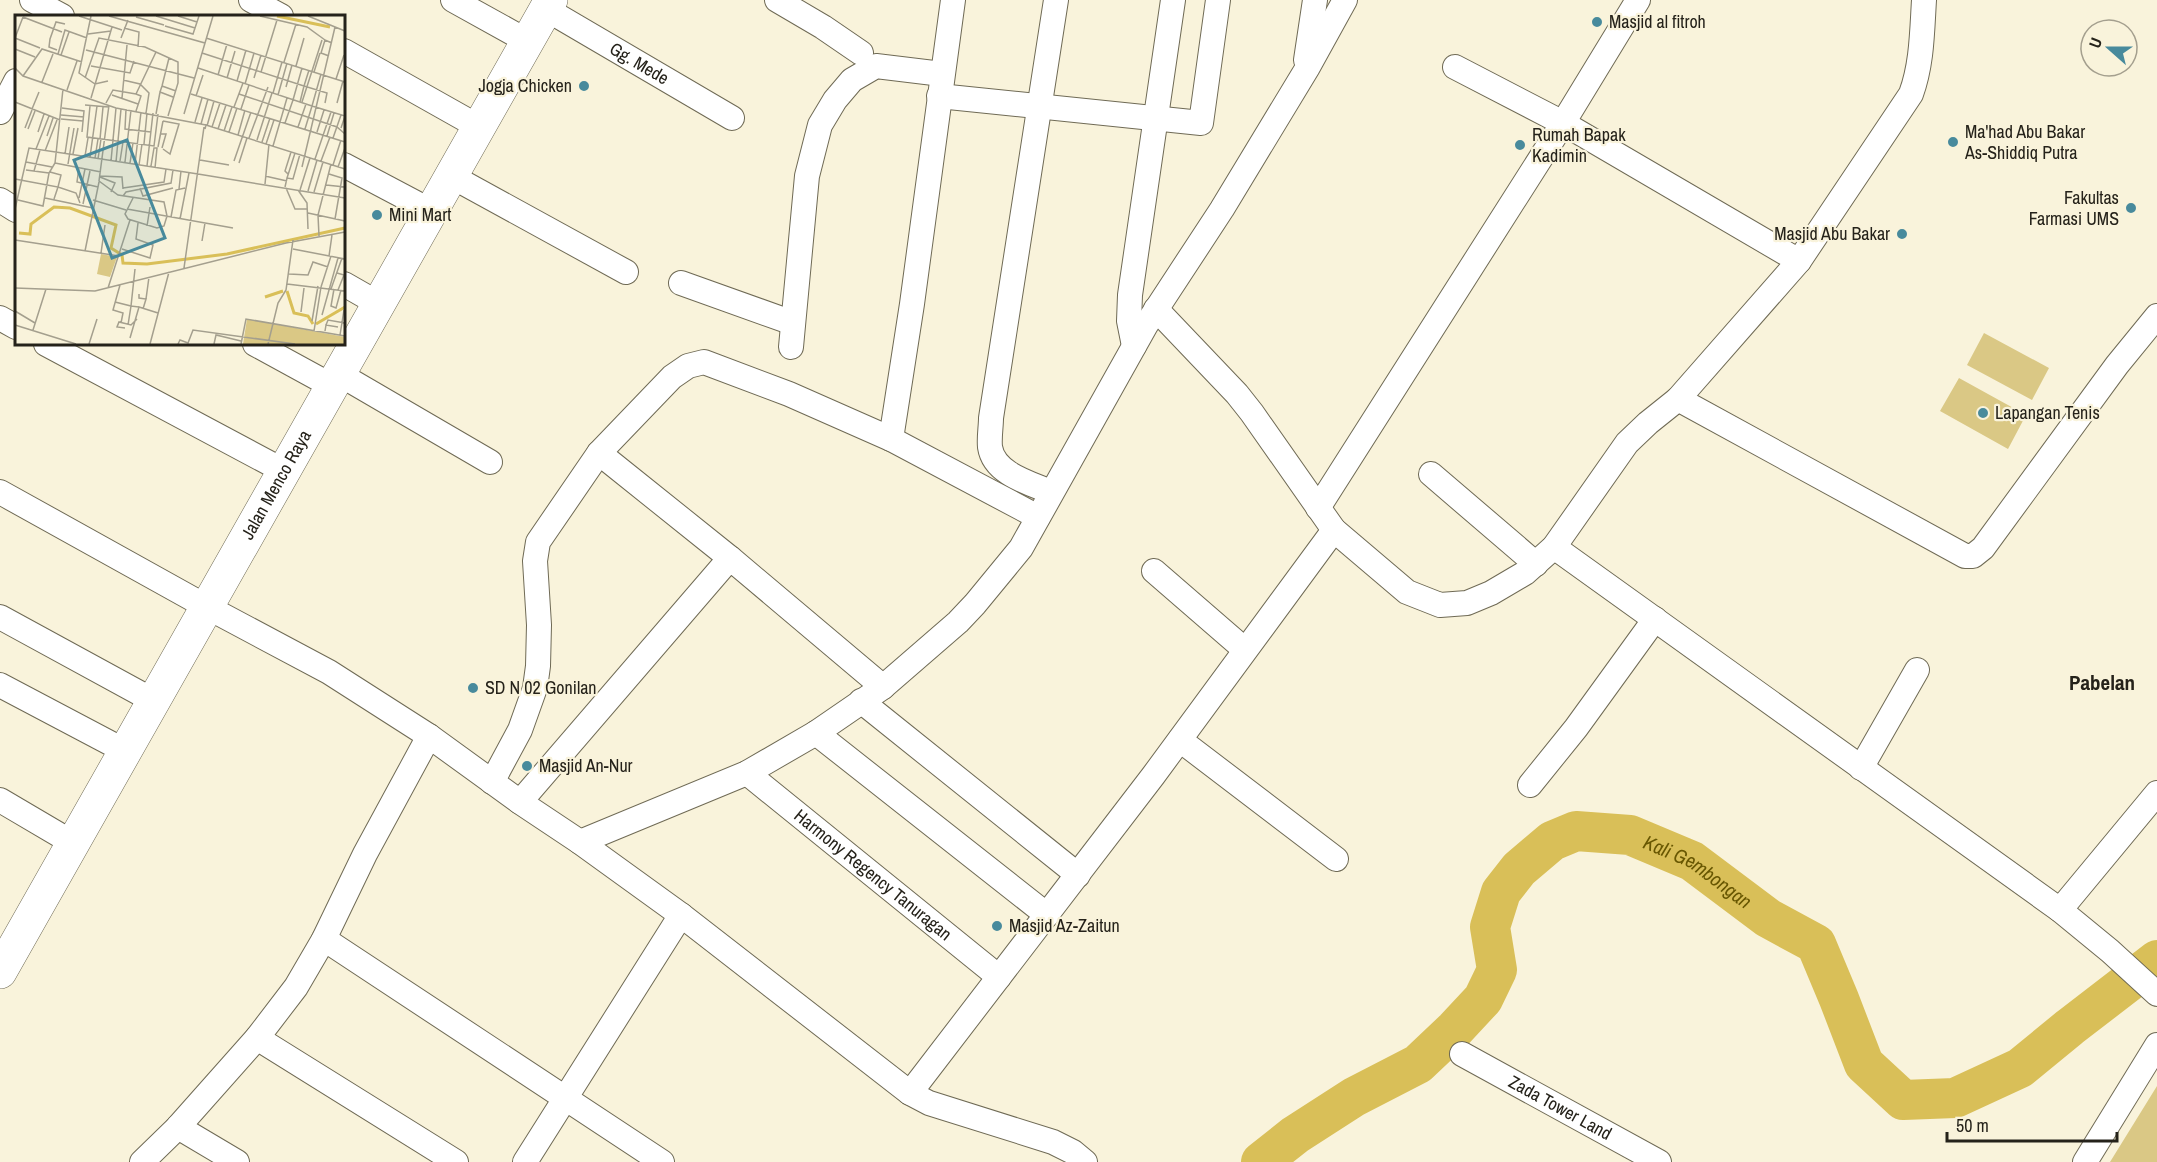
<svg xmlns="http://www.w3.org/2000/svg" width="2157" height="1162" font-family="'Archivo Narrow',sans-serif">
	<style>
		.green { fill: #dac885 }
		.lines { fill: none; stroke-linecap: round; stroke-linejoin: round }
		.river { stroke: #d9bf58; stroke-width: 40 }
		.minor-casing { stroke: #6f6a55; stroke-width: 26 }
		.secondary-casing { stroke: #6f6a55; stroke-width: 34 }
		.minor { stroke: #fff; stroke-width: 24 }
		.secondary { stroke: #fff; stroke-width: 33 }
		.poi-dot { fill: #488a9c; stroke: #f9f3db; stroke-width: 2 }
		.labels { text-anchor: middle; stroke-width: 4.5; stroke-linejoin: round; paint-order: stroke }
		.poi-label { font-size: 18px; fill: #25221a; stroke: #f9f3db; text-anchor: start }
		.street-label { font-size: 18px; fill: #25221a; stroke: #f9f3db }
		.water-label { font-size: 20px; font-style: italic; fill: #685702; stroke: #f9f3db }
		.quarter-label { font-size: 21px; font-weight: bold; fill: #25221a; stroke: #f9f3db }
		.inset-river { fill: none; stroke: #d9bf58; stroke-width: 3 }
		.inset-road { fill: none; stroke: #a49f8e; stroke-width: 1.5 }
		.view { fill: #488a9c; fill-opacity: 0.15; stroke: #488a9c; stroke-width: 3 }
		.inset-edge { fill: none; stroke: #25221a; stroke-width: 3 }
	</style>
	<rect width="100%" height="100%" fill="#f9f3db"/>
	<!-- green -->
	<path class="green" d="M1984,333L2049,368L2032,400L1967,365Z
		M1959,378L2026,415L2008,449L1940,411Z
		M2157,1086V1162H2110Z"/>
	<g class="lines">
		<!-- river -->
		<path class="river" id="s1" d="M1261,1162L1295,1135L1354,1097L1418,1064L1455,1029L1483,999L1497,970L1490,927L1501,892L1519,869L1552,841L1576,831L1630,835L1692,861L1768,918L1816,944L1839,999L1864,1064L1903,1100L1955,1098L2020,1068L2070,1027L2157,960"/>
		<defs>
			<g id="minor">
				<path d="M32,0L62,16"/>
				<path d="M251,0L281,16"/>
				<path d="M453,0L527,41"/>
				<path d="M777,0L823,27L861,53"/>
				<path id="s2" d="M546,9L732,118"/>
				<path d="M344,51L479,127"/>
				<path d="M1306,60L1315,0"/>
				<path d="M1455,67L1563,123L1799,261"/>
				<path d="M939,96L1201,123L1218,0"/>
				<path d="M0,112L16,81"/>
				<path d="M344,165L431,211"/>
				<path d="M451,176L626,272"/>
				<path d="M0,200L16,210"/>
				<path d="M681,283L793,323"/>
				<path d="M344,284L379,304"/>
				<path d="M1156,309L1237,394L1252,413L1334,530L1407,592L1440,605L1467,603L1491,593L1525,573L1554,547L1627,443L1648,423L1678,399L1799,261L1911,94C1922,64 1922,32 1924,0"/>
				<path d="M0,318L16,327"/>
				<path d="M46,344L284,471"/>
				<path d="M255,344L332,386"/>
				<path d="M1134,346L1129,321L1130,295L1173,0"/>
				<path d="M791,347L807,176L820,125L835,100L852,80L876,66L942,74"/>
				<path d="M339,374L490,462"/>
				<path d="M1678,399L1965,556H1973L1983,548L2117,365L2157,316"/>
				<path d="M891,439L912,304L953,0"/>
				<path d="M599,453L730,558"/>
				<path d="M1431,474L1536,564"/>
				<path d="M0,492L207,607L329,672L429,736L520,802L580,842L747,773L816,733L883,687L958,622L975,604L1021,548L1146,325L1222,209L1308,67L1345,0"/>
				<path d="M1051,492C1030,483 994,474 990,447C989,437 991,427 991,418L1056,0"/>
				<path d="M1318,508L1563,123L1638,0"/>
				<path d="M1554,547L2060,910L2110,951L2157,994"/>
				<path d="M1154,571L1244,649"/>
				<path d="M0,617L154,701"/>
				<path d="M0,685L125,751"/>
				<path d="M861,701L1078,875"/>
				<path d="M816,733L1047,915"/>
				<path d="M1180,740L1336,859"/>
				<path d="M1861,768L1917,670"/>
				<path id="s3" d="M747,773L999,977"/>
				<path d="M492,782L520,730L535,688L538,666L539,625L535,561L538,542L599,453L672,377L688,366L704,362L789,394L891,439L1038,517"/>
				<path d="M1530,785L1576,728L1655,619"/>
				<path d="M0,800L73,843"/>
				<path d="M520,802L730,558L883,687"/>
				<path d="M580,842L681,915L910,1093L929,1103L1053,1142L1073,1152L1085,1162"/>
				<path d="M2060,910L2157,793"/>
				<path d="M324,939L662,1162"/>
				<path d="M257,1038L456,1162"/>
				<path id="s4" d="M1462,1054L1659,1162"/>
				<path d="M910,1093L1153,776L1334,530"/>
				<path d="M178,1127L237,1162"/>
				<path d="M142,1162L178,1127L257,1038L296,987L324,939L365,854L429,736"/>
				<path d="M525,1162L681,915"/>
				<path d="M2085,1162L2157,1045"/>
			</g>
			<g id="secondary">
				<path id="s5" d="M0,972L551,0"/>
			</g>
		</defs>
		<!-- minor casing -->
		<use href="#minor" class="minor-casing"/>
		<!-- secondary casing -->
		<use href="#secondary" class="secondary-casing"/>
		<!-- minor -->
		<use href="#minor" class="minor"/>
		<!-- secondary -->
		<use href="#secondary" class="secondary"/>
	</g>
	<!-- markers -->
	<g class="poi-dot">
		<circle cx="1597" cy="22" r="6"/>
		<circle cx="584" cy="86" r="6"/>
		<circle cx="1953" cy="142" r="6"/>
		<circle cx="1520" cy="145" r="6"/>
		<circle cx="2131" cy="208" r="6"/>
		<circle cx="377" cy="215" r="6"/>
		<circle cx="1902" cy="234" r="6"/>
		<circle cx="1983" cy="413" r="6"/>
		<circle cx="473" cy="688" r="6"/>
		<circle cx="527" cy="766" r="6"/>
		<circle cx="997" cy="926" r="6"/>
	</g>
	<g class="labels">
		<!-- poi labels -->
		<g class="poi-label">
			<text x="1609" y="28">Masjid al fitroh</text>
			<text x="572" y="92" text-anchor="end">Jogja Chicken</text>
			<text x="1965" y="138">Ma'had Abu Bakar<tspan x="1965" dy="21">As-Shiddiq Putra</tspan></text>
			<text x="1532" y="141">Rumah Bapak<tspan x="1532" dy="21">Kadimin</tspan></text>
			<text x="2119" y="204" text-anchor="end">Fakultas<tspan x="2119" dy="21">Farmasi UMS</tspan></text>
			<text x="389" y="221">Mini Mart</text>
			<text x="1890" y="240" text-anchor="end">Masjid Abu Bakar</text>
			<text x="1995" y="419">Lapangan Tenis</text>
			<text x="485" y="694">SD N 02 Gonilan</text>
			<text x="539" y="772">Masjid An-Nur</text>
			<text x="1009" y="932">Masjid Az-Zaitun</text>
		</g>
		<!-- street labels -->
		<g class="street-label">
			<text dy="6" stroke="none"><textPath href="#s2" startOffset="108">Gg. Mede</textPath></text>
			<text dy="6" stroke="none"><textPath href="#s5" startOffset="560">Jalan Menco Raya</textPath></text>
			<text dy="6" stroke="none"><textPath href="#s3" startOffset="162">Harmony Regency Tanuragan</textPath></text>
			<text dy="6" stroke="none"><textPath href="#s4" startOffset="112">Zada Tower Land</textPath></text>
		</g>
		<!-- water labels -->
		<g class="water-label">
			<text dy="7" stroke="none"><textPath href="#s1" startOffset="620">Kali Gembongan</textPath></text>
		</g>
		<!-- quarter labels -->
		<g class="quarter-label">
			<text x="2102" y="690">Pabelan</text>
		</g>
	</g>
	<!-- overview -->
	<g transform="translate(15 15)">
		<rect width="330" height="330" fill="#f9f3db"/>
		<path d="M86,239L102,242L95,262L82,259ZM232,304L330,322V329H228Z" fill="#dac885"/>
		<path class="inset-river" d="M262,1L315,12M4,218L15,219L16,209L39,192L55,193L101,210L96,233L107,240L108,248L132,249L212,239L330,213M272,276L279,298L293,301L298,309M250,282L268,276M301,309L330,292"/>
		<path class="inset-road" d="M64,1L107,15M76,1L64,58L80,69L93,66M94,1L190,28L198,1M141,1L180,13M163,1L182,7M245,1L292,12L310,25M293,1L330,16M8,2L47,17M121,2L149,10M150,11L178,19L184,1M109,13L124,17L123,32M73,19L96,16M0,23L25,33M0,23L8,2M106,23L113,5M191,23L330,67M0,34L20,42M42,35L34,32L35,24L41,7L50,9M71,35L179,63M187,38L289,71L285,87M43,39L50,15L72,23M46,40L54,17M314,41L306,38L310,25L317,28M269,47L281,9M76,51L115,58L119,46M281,51L289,23M0,53L8,61L101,93L191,110M183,53L297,91L306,59M294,55L289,71L312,78L310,88M246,57L262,5M299,57L305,38M203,60L212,29M8,61L27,34L67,47M70,63L84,23L130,32L163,47V68L153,101M212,63L220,36M239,63L246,40M321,64L329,40M108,65L125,69L134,78L131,98M222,66L231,35M27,67L38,39M230,69L239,38M147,71L154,43M271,72L277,50M52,75L62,46M258,78L267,47M121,79L141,37M176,79L330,127M224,79L322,112L330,119M97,80L123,89M263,80L272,48M181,81L188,60M158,82L145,77L147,71L161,76M76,83L97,12M107,83L112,30M278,85L287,53M0,87L45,105M287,87L307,25M91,88L98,75L121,79L126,81L121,96M322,88L328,66M70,90L94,92M94,90L84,166L103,180L149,187L152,201M75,91L72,122L139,131L143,99M219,92L228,68M47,93L69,96L67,117M17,94L24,77M111,94L110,114L136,117M226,94L234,70M141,99L145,77M169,99L190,28M46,100L69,102M46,104L68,106M180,107L187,83M270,108L278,85M186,109L193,84M192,111L199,86M197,112L205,88M283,112L291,89M10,113L17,95M13,114L20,96M190,114L191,110L330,154M203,114L211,90M290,114L297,91L330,101L326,113M209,116L217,92M23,117L29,99M214,117L222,93M302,117L309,95M146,119H151L147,133M223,120L230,95M32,121L38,103M312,121L319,98M234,123L253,72M318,123L326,100M85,124L88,92M242,125L257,78M247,127L255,103M129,129L132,98M251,129L259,105M258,131L272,83M143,132L148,106M21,134L34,101M148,134L155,139L164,109L148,106M30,136L42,105M50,139L54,112M54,139L183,159M58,139L63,113M70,141L73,123M75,142L82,91M80,143L83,124M83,144L86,124M300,144L316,97M185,145L214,150M96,146L101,93M105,146L108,127M219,146L236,97M306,146L315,122M11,147L37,152M101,147L106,94M110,147L116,95M40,148L86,157M115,148L118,128M224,148L232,123M53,149L59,113M120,149L126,97M124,150L127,129M318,150L326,125M132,151L138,98M136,151L139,133H142L140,153M64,152L62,167L83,172M287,152L320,12M323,152L330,133M11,155L34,158M19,156L25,135M35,157L46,160L43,172L61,178L65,188M183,159L330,183M273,159L270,156L276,137M314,159L327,163L320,204M85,161L107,162L108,174M250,161L272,166M85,162L100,168L96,177M272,163L280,138M0,164L43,172L39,184M250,169L254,129M311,170L330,172M270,172L272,163L278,164L285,139M108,173L149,167L151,154M125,173L128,181L158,173M271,173L280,194H292M164,174L166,156M283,175L292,188L293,214M285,175L295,143M293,176L302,145M299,177L308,147M108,181L111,177L156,168L158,155M30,183L78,193M64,183L70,154M118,183L110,199L113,204L142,213L149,211L152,201M3,185L28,191L34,158L40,148L48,74M78,185L111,195M68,189L75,156M0,194L14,133L54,139M112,194L218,213M293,198L330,206M156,202L161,175L170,173M165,204L174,158M132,211L135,192M304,221L303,200L316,149M0,225L104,241M187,226L190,208M107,234L135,243L138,230L121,224L123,208M278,234L330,244M70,236L84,167M86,238L90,210M314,241L317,220M169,253L189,112M322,258L329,260L323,275M274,259L293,260L298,247L313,252M272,269L330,276M105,270L98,295L108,298L106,308M306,272L316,241M0,273L80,276L271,228L330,217M93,273L115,205M316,274L327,243M319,274L316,291L321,293L326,275M124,279V283L131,284L128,294M131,284L134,262M100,287L116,291L120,254M0,296L20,308M286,297L289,273M307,300L323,243M297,306L303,271M0,310L61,329M113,310L116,291L124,292M311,310L313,305L330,308M110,313L102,312L104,307L116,310L122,304M18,315L31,274M299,316L306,272M310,316L311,310L323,312M325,320L329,295M115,323L124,292L143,298M74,329L82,304M135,329L154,257M163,329L165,325L173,328L178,315L280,329M199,329L201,320L226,326M226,329L231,304L330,321M253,329L263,288L271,275L278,225"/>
		<path class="view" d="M112,125L150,223L97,243L59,145Z"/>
		<rect width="330" height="330" class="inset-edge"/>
	</g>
	<!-- north arrow -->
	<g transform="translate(2109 48) rotate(291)"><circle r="28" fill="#f9f3db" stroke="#a49f8e" stroke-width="1.5"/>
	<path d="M0-4.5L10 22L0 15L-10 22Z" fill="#488a9c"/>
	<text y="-9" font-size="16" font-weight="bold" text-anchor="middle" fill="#25221a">U</text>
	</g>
	<!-- scale -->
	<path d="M1947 1132v9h170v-9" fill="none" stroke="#25221a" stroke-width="3"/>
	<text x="1956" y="1132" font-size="18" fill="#25221a" stroke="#f9f3db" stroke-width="4.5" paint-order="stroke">50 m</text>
</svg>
